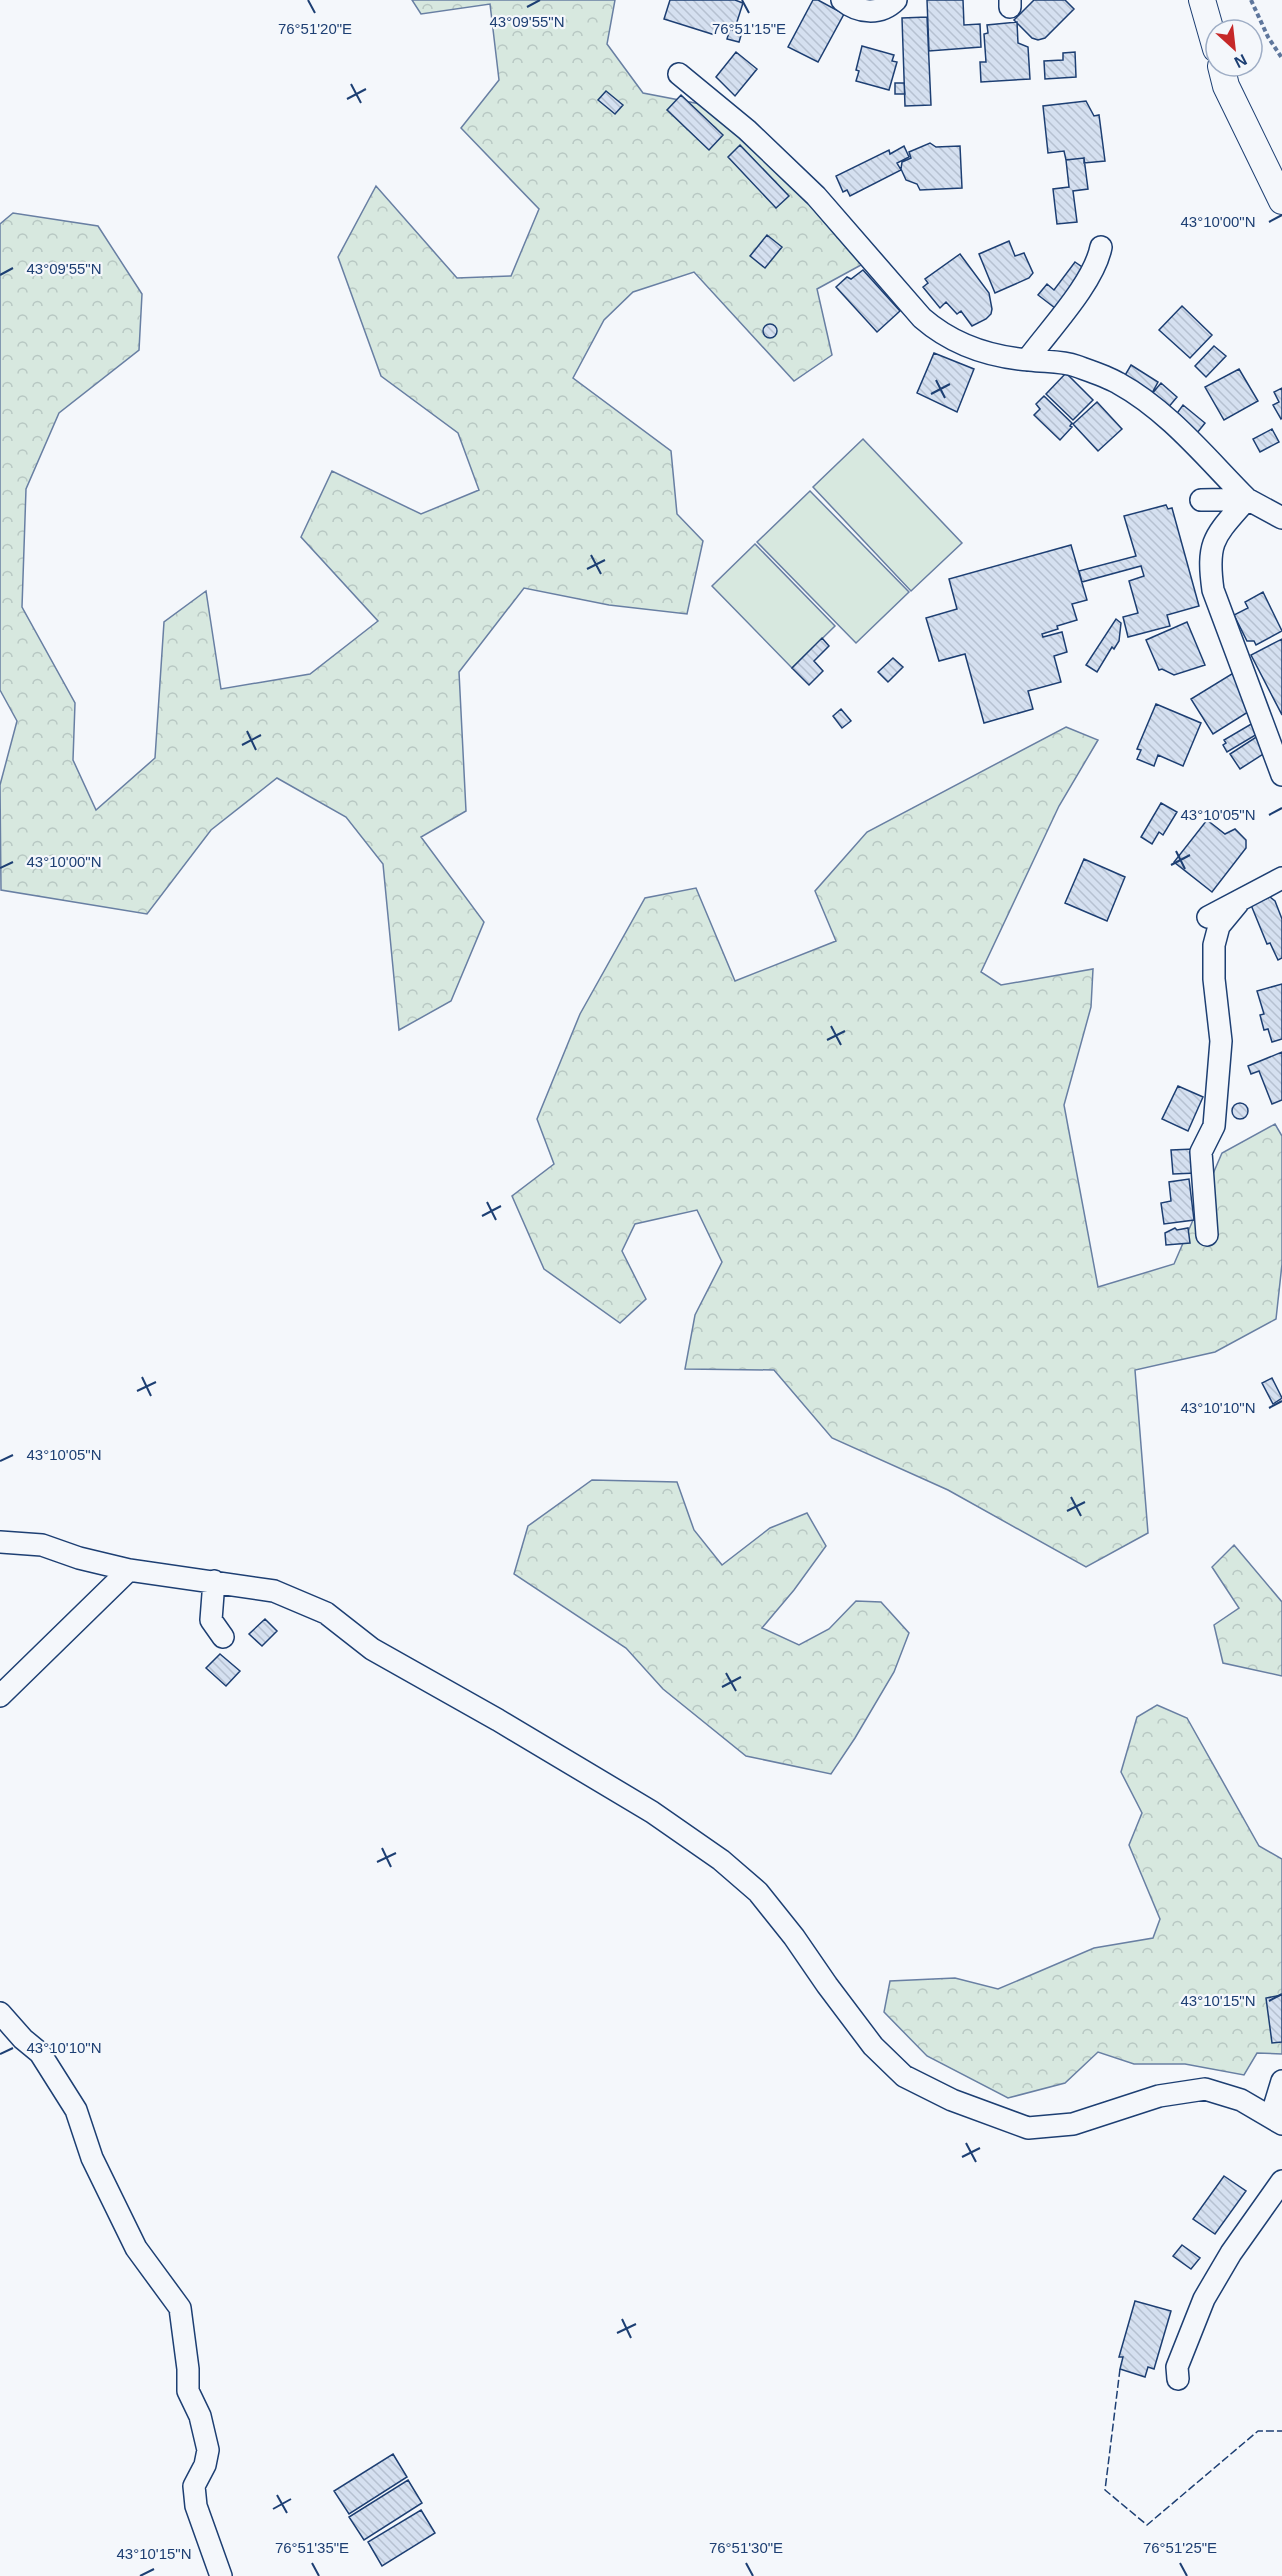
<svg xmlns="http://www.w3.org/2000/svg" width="1282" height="2576" font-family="Helvetica,sans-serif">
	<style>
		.green { fill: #d7e8df; stroke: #687fa3; stroke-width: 1.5 }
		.forest { fill: url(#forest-crowns); stroke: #687fa3; stroke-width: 1.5 }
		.building { fill: url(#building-back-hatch); stroke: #1d3f73; stroke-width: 1.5 }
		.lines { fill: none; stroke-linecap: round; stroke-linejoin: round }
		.minor-casing { stroke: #1d3f73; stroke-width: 24 }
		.tertiary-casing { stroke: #1d3f73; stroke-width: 28 }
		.path { stroke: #5e769c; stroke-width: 4; stroke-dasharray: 4.5 3; stroke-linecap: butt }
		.minor { stroke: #f4f7fb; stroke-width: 21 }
		.tertiary { stroke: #f4f7fb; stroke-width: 26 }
		.fence { stroke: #1d3f73; stroke-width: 1.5; stroke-dasharray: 8 3; stroke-linecap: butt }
		.ticks { fill: none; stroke: #1d3f73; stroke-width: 2 }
		.ticks-label { font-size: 15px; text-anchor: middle; fill: #1d3f73; stroke: #f4f7fb; stroke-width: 4.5; stroke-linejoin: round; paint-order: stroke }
	</style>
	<defs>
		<pattern id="forest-crowns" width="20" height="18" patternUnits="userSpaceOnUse" patternTransform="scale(1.5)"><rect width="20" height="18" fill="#d7e8df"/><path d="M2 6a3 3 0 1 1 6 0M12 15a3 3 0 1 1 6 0" fill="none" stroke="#b8c8c3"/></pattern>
		<pattern id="building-back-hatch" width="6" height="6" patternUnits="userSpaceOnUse" patternTransform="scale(1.5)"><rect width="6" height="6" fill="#d5e0f0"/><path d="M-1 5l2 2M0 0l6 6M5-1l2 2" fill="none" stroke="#b6c1d1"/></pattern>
	</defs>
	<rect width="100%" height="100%" fill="#f4f7fb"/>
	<!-- green -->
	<path class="green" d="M863,439L962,543L911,591L813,487Z
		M810,491L909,592L856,643L757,542Z
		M755,544L835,626L792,668L712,586Z"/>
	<!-- forest -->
	<path class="forest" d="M412,0H615L607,44L643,93L721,108L872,259L817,289L832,355L794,381L694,272L633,292L604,320L573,378L671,451L677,514L703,541L687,614L609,605L524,588L459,672L466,811L421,837L484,922L451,1001L399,1030L383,864L346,817L277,778L211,830L147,914L1,890L0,785L17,721L0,690V224L13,213L98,226L142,294L139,350L59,413L26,489L22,607L75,703L73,760L96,810L155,758L164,622L206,591L221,689L310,674L378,621L301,537L332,471L421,514L479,490L458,433L381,376L338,257L376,186L457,278L511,276L539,209L461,128L499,80L490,4L421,14Z
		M1066,727L1098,740L1059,806L981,972L1001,985L1093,969L1091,1007L1064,1105L1098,1287L1174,1264L1222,1153L1275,1124L1282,1136V1264L1276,1319L1215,1352L1135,1370L1148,1533L1086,1567L948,1490L832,1438L774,1370L685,1369L695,1315L722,1262L697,1210L635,1224L622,1251L646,1299L620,1323L544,1269L512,1196L554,1164L537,1119L580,1014L645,898L696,888L735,981L836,941L815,891L867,832Z
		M592,1480L677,1482L694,1530L722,1565L770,1528L807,1513L826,1546L794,1590L762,1628L799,1645L829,1629L856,1601L881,1602L909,1633L894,1672L855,1738L831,1774L746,1756L663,1689L626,1648L514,1574L528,1526Z
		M1234,1545L1282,1602V1676L1223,1663L1214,1625L1239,1608L1212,1567Z
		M1157,1705L1187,1718L1259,1846L1282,1859V2054L1257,2053L1244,2075L1185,2064H1134L1098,2052L1065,2083L1008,2098L927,2056L884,2012L890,1981L955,1978L998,1989L1094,1948L1153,1938L1160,1919L1129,1845L1142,1813L1121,1772L1137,1717Z"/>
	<!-- building -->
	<path class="building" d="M670,0H735L743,3L735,28L719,23L715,35L664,19Z
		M813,0H818L844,14L818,62L788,47Z
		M927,0H963L964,25L980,24L981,47L929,51Z
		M1034,0H1065L1074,9L1045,38L1038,40L1032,38L1014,20Z
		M927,17L931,105L905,106L902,18Z
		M1017,22L1018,43L1028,47L1030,79L981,82L980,62H986L984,34L988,33L987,25Z
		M730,29L742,32L739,42L727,39Z
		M862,46L894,55L892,61L897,62L889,90L856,81L859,71L856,70Z
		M736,52L757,69L735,96L716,77Z
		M1075,52L1076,77L1045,79L1044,61L1063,60V53Z
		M895,83H904L905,94H895Z
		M606,91L623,105L615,114L598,100Z
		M681,95L723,135L709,150L667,110Z
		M1086,101L1094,116L1099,115L1105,161L1084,163V158L1066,160L1064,151L1048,153L1043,106Z
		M930,143L936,147L960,146L962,188L920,190L917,184L906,180L901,169L902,162L911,158L909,152Z
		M740,145L789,196L776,208L728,157Z
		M904,146L909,157L897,163L901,170L850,196L847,190L843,192L836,176L889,150L890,154Z
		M1084,158L1088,189L1073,191L1077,222L1057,224L1053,189L1069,187L1066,160Z
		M767,235L782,247L765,268L750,256Z
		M1009,241L1015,256L1024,253L1033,273L1029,278L995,293L979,254Z
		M960,254L989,293L992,309L991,314L986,319L972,326L961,311L957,314L946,302L940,308L923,287L928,283L925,279Z
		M1075,262L1085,269L1055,308L1038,295L1047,284L1054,290Z
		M863,270L900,311L877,332L836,287L847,277L851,279Z
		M1182,306L1212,335L1190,358L1159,330Z
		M763 331a7 7 0 1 1 14 0a7 7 0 1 1-14 0Z
		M1214,346L1226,356L1206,377L1195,366Z
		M934,353L974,369L957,412L917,393Z
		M1131,365L1158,382L1152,393L1124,377Z
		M1239,369L1258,401L1224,420L1205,387Z
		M1066,373L1093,400L1073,420L1046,394Z
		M1161,383L1177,397L1167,409L1151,395Z
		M1282,388V418L1281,419L1273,405L1279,402L1274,392Z
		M1044,396L1072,423L1070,426L1072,427L1060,440L1034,415L1040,409L1036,404Z
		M1097,402L1122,429L1098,451L1073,424Z
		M1183,405L1205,423L1197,433L1175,416Z
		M1272,429L1279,442L1260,452L1253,439Z
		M1166,505L1168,509L1172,508L1199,606L1167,615L1170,626L1128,637L1123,617L1138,613L1129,581L1144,576L1141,566L1082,582L1079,571L1136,556L1124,516Z
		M1071,545L1087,600L1072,604L1077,620L1057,626L1058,629L1042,634L1043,637L1062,632L1067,652L1054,656L1061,682L1028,691L1033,709L984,723L965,654L939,661L926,618L957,609L949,579Z
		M1263,592L1282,631L1256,645L1254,641H1247L1234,615L1248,608L1245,602Z
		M1116,619L1121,623L1119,641L1114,649L1112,647L1097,672L1086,665Z
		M1187,622L1205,665L1174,675L1162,669L1159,670L1146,640Z
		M822,638L829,646L814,661L823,671L809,685L792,668Z
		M1282,639V715L1251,655Z
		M893,658L903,667L888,682L878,672Z
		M1235,672L1256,707L1213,734L1191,699Z
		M1156,704L1201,723L1183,766L1158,755L1154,766L1137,759L1141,750L1137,749Z
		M841,709L851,721L842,728L833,716Z
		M1258,720L1264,730L1227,752L1223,745L1226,743L1224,740Z
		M1264,732L1274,747L1240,769L1230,754Z
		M1161,803L1177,812L1163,835L1159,832L1152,844L1141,837Z
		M1207,820L1225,834L1235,829L1246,840V848L1212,892L1174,862Z
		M1084,859L1125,877L1107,921L1065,903Z
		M1270,897L1275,901L1282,919V958L1278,960L1270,943L1267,944L1251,905Z
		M1282,984V1039L1272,1042L1268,1029L1264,1030L1260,1015L1264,1014L1257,991Z
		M1282,1052V1100L1272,1104L1259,1071L1251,1074L1248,1066Z
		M1178,1086L1203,1097L1188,1131L1162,1119Z
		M1232 1111a8 8 0 1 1 16 0a8 8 0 1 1-16 0Z
		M1194,1149L1196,1173L1173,1174L1171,1150Z
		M1189,1179L1194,1220L1164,1224L1161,1203L1171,1201L1169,1182Z
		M1175,1228L1177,1230L1188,1228L1190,1243L1166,1245L1165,1233Z
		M1272,1378L1282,1398L1273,1404L1262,1383Z
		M265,1619L277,1631L262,1646L249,1634Z
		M220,1654L240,1671L226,1686L206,1668Z
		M1282,1995V2042L1272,2043L1266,1998Z
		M1224,2176L1246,2191L1215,2234L1193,2219Z
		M1182,2245L1200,2258L1191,2269L1173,2256Z
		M1135,2301L1171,2311L1154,2369L1148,2367L1145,2377L1120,2369L1123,2357H1119Z
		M393,2454L407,2477L349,2514L334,2491Z
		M408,2480L422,2503L364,2540L349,2517Z
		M421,2510L435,2533L382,2566L368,2542Z"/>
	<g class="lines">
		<defs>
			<path id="minor" d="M842,0C858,13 880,16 896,0
				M1010,7V0
				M679,74L747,130L816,196L922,318C953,345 989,357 1030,360C1045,362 1062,361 1076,366C1090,371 1106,376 1118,383C1169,411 1207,459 1247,499
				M1027,360C1049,330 1094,283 1101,247
				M1201,500L1247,499
				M1282,518L1247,499C1215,536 1206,540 1213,590L1282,775
				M1208,917L1282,878
				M1207,1235L1201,1152L1214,1126L1221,1041L1214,979V945L1219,926L1238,903
				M0,1542L42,1545L79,1558L129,1570L0,1696
				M129,1570L274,1591L326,1613L372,1649L498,1720L652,1812L721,1860L758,1892L794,1937L827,1985L873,2046L904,2076L952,2100L1028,2128L1073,2124L1159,2096L1205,2089L1241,2100L1282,2124
				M214,1581L211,1620L223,1637
				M0,2013L23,2039L40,2053L76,2110L92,2158L136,2248L180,2308L188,2369V2391L200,2416L208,2450L205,2465L194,2486L196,2506L221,2576
				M1282,2124L1275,2104L1282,2081
				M1178,2379L1177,2367L1204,2299L1231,2253L1282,2181"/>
			<path id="tertiary" d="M1202,0L1216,49
				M1221,66L1226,86L1282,201"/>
		</defs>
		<!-- minor casing -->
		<use href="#minor" class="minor-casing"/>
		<!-- tertiary casing -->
		<use href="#tertiary" class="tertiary-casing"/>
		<!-- path -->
		<path class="path" d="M1251,0L1268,37L1282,58"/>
		<!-- minor -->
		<use href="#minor" class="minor"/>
		<!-- tertiary -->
		<use href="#tertiary" class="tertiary"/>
		<!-- fence -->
		<path class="fence" d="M1120,2369L1105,2490L1147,2525L1258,2431H1282"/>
	</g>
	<!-- ticks -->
	<path class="ticks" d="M308,0L315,13M742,0L749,13M527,7L540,0M351,84L361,103M347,99L366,89M1269,222L1282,215M0,275L13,268M936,380L945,398M931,394L950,384M591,555L601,574M587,569L605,560M247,731L256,750M242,745L261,735M1269,815L1282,808M1176,851L1185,869M1171,865L1190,855M0,868L13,862M831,1026L841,1045M827,1040L845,1031M487,1202L496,1220M482,1216L501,1206M142,1377L151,1396M137,1391L156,1382M1269,1408L1282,1401M0,1461L13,1455M1071,1497L1081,1516M1067,1511L1085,1502M726,1673L736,1691M722,1687L741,1677M382,1848L391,1867M377,1862L396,1853M1269,2001L1282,1994M0,2054L13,2048M966,2143L976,2162M962,2157L980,2148M622,2319L631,2338M617,2333L636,2324M277,2495L287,2513M273,2509L291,2499M312,2563L319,2576M746,2563L753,2576M1180,2563L1187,2576M140,2576L154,2569"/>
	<g class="ticks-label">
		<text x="527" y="27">43°09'55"N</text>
		<text x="315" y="34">76°51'20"E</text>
		<text x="749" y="34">76°51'15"E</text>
		<text x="1218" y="227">43°10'00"N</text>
		<text x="64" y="274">43°09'55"N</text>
		<text x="1218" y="820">43°10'05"N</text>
		<text x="64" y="867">43°10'00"N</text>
		<text x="1218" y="1413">43°10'10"N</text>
		<text x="64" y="1460">43°10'05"N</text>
		<text x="1218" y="2006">43°10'15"N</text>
		<text x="64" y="2053">43°10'10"N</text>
		<text x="312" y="2553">76°51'35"E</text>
		<text x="746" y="2553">76°51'30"E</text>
		<text x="1180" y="2553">76°51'25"E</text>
		<text x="154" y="2559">43°10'15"N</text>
	</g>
	<!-- north arrow -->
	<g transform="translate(1234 48) rotate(153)"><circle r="28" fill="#f4f7fb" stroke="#9eadc5" stroke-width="1.5"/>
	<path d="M0-4.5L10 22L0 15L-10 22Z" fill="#c62828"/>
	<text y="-9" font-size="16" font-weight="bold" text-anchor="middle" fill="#1d3f73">N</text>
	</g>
</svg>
